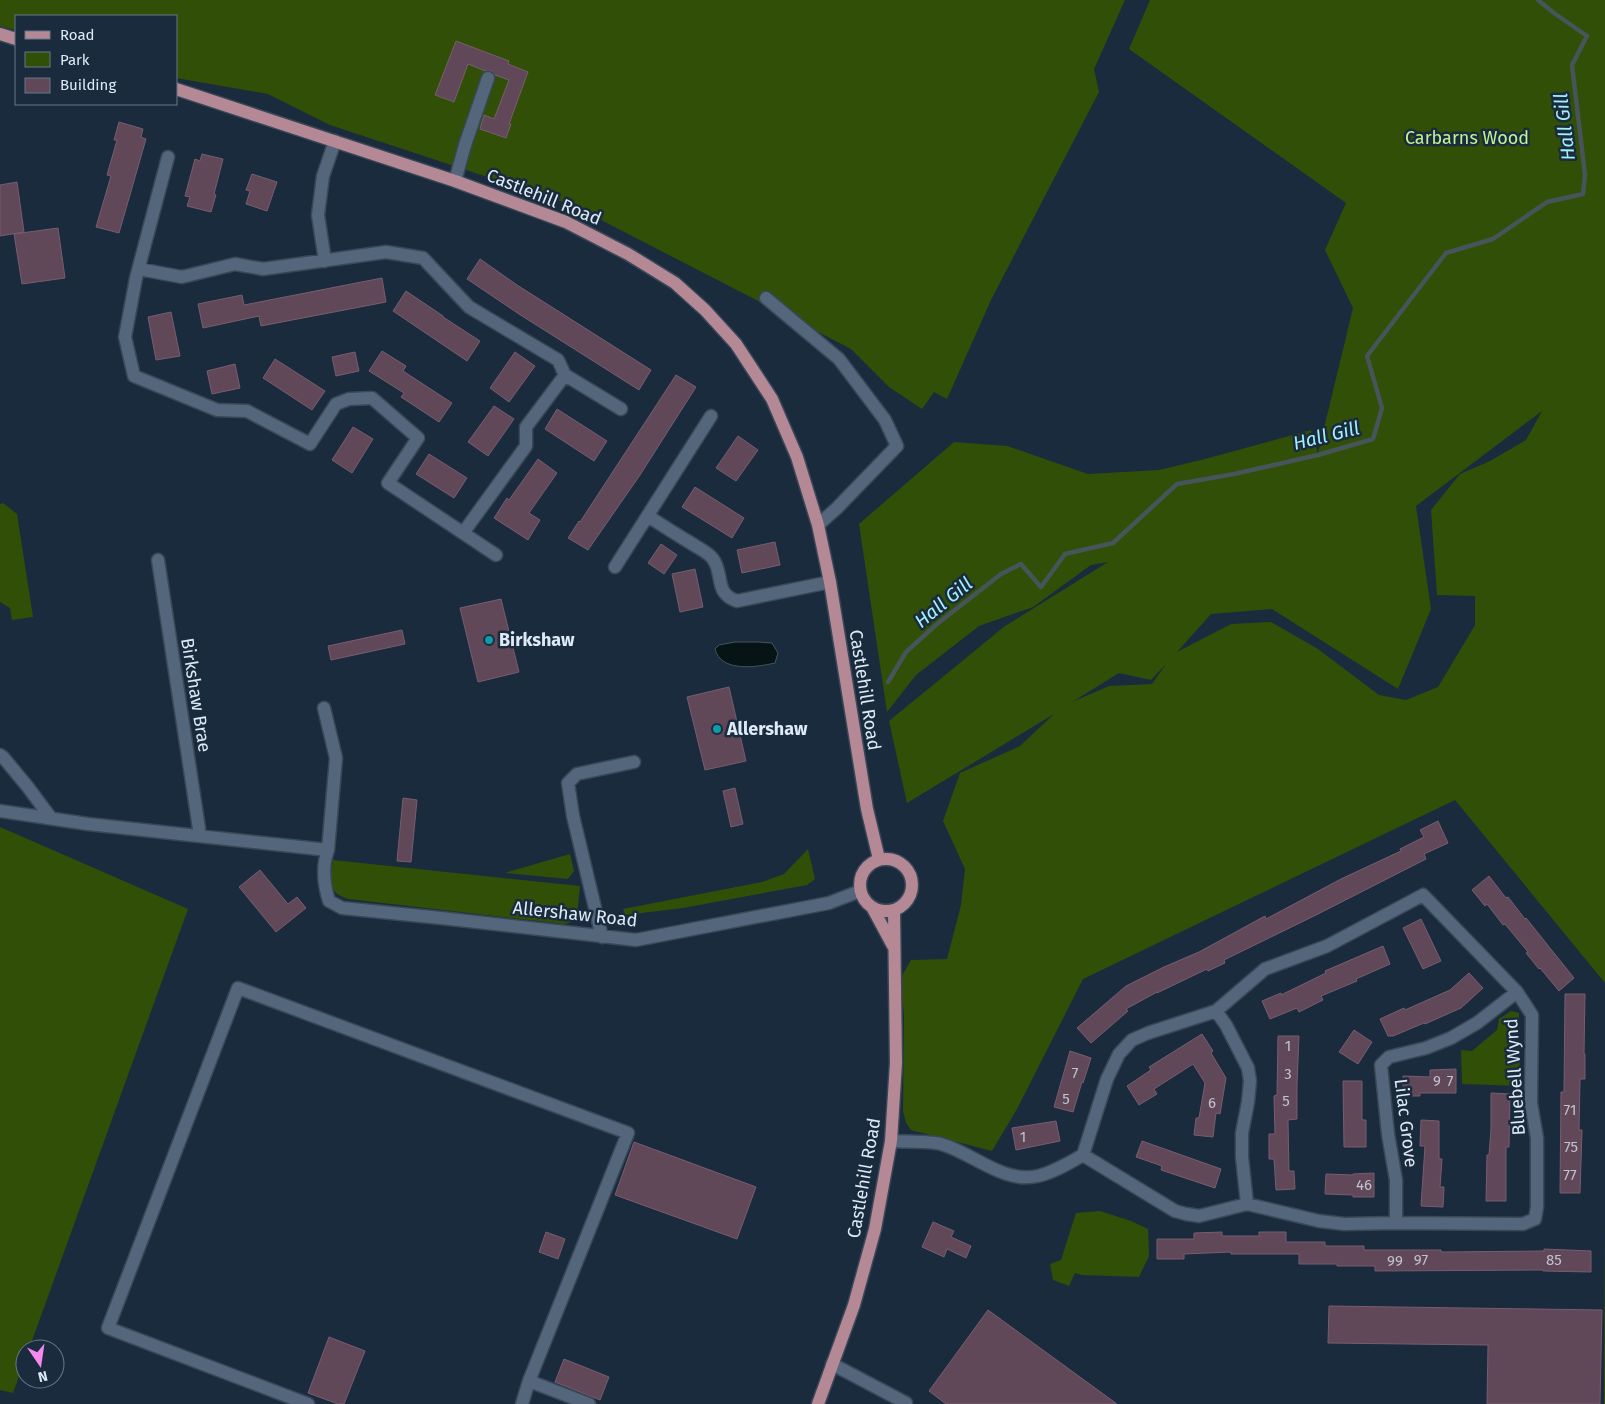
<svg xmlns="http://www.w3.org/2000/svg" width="1605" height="1404" font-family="'Fira Sans',sans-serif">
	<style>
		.green { fill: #314f06; fill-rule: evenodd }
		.water { fill: #061416; stroke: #47545a }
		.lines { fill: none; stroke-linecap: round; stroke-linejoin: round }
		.stream { stroke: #47545a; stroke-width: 4.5 }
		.building { fill: #614858; stroke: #775d6e }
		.minor-casing { stroke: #394757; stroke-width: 15 }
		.major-casing { stroke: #394757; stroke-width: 15 }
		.minor { stroke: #53667c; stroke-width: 12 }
		.major { stroke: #b48995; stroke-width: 12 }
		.culture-dot { fill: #0f9aa8; stroke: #1a2b3e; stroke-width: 2 }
		.labels { text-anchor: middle; stroke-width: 5; stroke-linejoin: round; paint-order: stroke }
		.number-label { font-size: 15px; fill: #c0c2cf }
		.park-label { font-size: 18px; fill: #c0f292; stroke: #1a2b3e }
		.street-label { font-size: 18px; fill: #dfeaf7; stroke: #1a2b3e }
		.poi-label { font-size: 18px; font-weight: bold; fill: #dfeaf7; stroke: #1a2b3e; text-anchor: start }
		.water-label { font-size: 19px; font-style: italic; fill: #a0f0fd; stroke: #1a2b3e }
	</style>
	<rect width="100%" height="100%" fill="#1a2b3e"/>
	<!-- green -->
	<path class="green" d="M0,0H1125L1094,69L1099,92L991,300L947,399L934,392L922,409L889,387L851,349L572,205L330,125L268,94L176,78V16H16V30L0,26Z
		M1150,0H1605V983L1455,800L1083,979L1017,1109L992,1151L911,1130L906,1123L903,1111L904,1015L900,979L911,960L947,959L961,905L965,869L943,821L960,773L1020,746L1054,714L907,803L889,721L1005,626L1108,562L1091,565L1033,607L979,626L916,675L887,712L859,524L954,442L1007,446L1088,474L1159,470L1205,459L1311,430L1318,453L1353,308L1325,250L1346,203L1129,49ZM1542,411L1526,440L1490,461L1460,474L1431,510L1437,595L1475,596V625L1438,687L1406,700L1379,695L1318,649L1271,622L1231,624L1177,652L1211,614L1272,609L1398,689L1431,609L1416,506ZM1166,664L1152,684L1109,686L1072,702L1119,673L1151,680Z
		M3,503L17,514L33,617L12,620L10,608L0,602V504Z
		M0,827L188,909L29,1349H25V1360L13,1393L0,1390Z
		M808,849L815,879L807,885L683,908L625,915L623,909L762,882L784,874Z
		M570,854L574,871L568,879L505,873Z
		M333,860L580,886L577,916L572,922L564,924L348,899C325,891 330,880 333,860Z
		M1511,1011L1519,1013L1520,1086L1462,1084L1461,1050L1472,1051L1497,1030L1499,1019Z
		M1100,1211L1131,1221L1148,1229L1149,1256L1139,1277L1082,1275L1075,1273L1069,1286L1053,1280L1050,1264L1061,1260L1076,1213Z
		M1605,1221V1404H1604Z"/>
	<!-- water -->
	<path class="water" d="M735,642H758L772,643L778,653L775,663C757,667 721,673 715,649L719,645Z"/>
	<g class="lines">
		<!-- stream -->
		<path class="stream" d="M888,682L906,652L937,624L1001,574L1021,564L1041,587L1065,554L1113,543L1177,484L1234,474L1318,455L1373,439L1382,408L1367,356L1446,253L1493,239L1547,202L1583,194L1585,175L1572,65L1587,36L1554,13L1538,0"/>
	</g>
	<!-- building -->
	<path class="building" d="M456,41L509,61L508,64L528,72L509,124H511L506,138L480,129L484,115L494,119L509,80L495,75L491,71H485L468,64L454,102L435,95Z
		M119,122L143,129L141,137L146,139L119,233L96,227L111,176L107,175L117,140H114Z
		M202,154L223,159L214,194L216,195L211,212L187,206L190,197L185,196L195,159L200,161Z
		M252,174L277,182L267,211L246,204L250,191L246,190Z
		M17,182L24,232L0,236V185Z
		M58,228L65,278L22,284L14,234Z
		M480,259L517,285L651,370L639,390L519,314L467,279Z
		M382,278L386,302L261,326L259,316L203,328L198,304L242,295L244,305Z
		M406,291L443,316V317L480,341L467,361L393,311Z
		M171,312L180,356L156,360L148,317Z
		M382,351L406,366L403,371L452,403L439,422L401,397L404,393L369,371Z
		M355,352L359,371L336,376L332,357Z
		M515,352L535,366L509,402L490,388Z
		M275,359L325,391L312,410L263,378Z
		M235,364L240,388L212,394L207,371Z
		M676,375L696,387L640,475L588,550L568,538L579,521L580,522Z
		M494,406L514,419L488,456L468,442Z
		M557,409L607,441L594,461L545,429Z
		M353,427L373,439L352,473L332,460Z
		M738,436L758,450L736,481L716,468Z
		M429,454L467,478L454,498L416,474Z
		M538,459L557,473L529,513L540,520L528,540L494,518L507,498L509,500Z
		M695,487L744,518L732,538L682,507Z
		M775,542L780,565L742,573L737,550Z
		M661,544L677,555L664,574L648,563Z
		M695,569L703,607L680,612L672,574Z
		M501,599L519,672L478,682L460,608Z
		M402,630L405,644L331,660L328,646Z
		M729,687L746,761L705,770L687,697Z
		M735,788L743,824L731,827L723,791Z
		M403,798L417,800L411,862L397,861Z
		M1438,821L1448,843L1424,854L1426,859L1316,915L1224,960L1225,963L1208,971L1207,969L1157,993V992L1126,1009L1128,1011L1091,1043L1077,1028L1126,986L1164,967L1199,952L1265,916L1266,919L1341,879L1401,851L1400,849L1424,837L1420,830Z
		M260,870L288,904L297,897L306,908L276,932L239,887Z
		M1489,876L1506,898L1508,897L1525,919L1526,918L1574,978L1559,991L1540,968L1539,969L1526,953L1528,952L1505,924L1503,925L1487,904L1485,906L1472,890Z
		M1421,919L1441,961L1423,969L1403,928Z
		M1383,946L1390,964L1356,979L1357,981L1321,996L1323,1000L1299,1012L1297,1008L1270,1019L1262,1001L1281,993V995L1326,973L1325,971Z
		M1469,973L1483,988L1461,1008L1425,1024L1424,1023L1393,1036H1388L1380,1019L1404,1008L1405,1010L1450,990Z
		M1565,994H1585L1584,1054H1585V1079H1580L1579,1130H1582L1580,1193H1560L1561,1092H1564Z
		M1354,1030L1372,1042L1358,1064L1339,1052Z
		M1202,1034L1213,1051L1211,1053L1226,1078L1220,1114L1216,1113L1213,1137L1194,1135L1196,1118H1199L1205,1083L1193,1064L1154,1089L1157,1094L1139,1105L1127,1086L1151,1070L1149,1067Z
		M1278,1036H1299L1297,1084V1119L1288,1120L1289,1171H1294L1295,1189L1276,1190L1274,1159H1269V1134H1275L1274,1096L1277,1095Z
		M1070,1051L1091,1058L1083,1083L1082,1082L1073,1112L1054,1107Z
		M1456,1069V1093H1420V1096H1403V1076L1430,1077V1070Z
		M1343,1081H1362V1120H1366V1147H1344Z
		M1491,1093L1510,1094L1509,1147H1506V1201H1486L1487,1155H1489L1491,1130Z
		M1421,1120L1439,1121V1159H1442L1440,1187H1444L1443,1207L1421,1206L1425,1146H1420Z
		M1056,1121L1060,1141L1016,1150L1012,1128Z
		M1142,1141L1221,1169L1215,1188L1161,1170L1162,1166L1136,1157Z
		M634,1142L756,1187L737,1239L615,1195Z
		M1374,1173V1197H1353V1195L1325,1194L1326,1174L1353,1175V1174Z
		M933,1222L954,1231L951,1237L971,1246L966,1258L947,1249L944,1257L922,1247Z
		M546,1232L565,1239L558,1259L539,1252Z
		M1222,1232V1236H1259V1232H1286V1242H1325V1246H1364V1250H1441V1252L1544,1251V1249L1591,1251V1272L1543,1271V1270L1375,1271V1266H1337V1264H1299V1254H1231V1252L1184,1254V1259H1157V1239H1194V1233Z
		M1329,1306L1602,1310L1600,1404H1487L1488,1345L1328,1343Z
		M988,1310L1117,1404H946L929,1391Z
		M329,1337L365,1351L344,1404H338L308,1393Z
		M564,1359L609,1377L600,1400L555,1382Z"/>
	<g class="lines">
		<defs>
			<path id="minor" d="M168,157L136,278L125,337L134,376L217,410L247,411L310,444L336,404L349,399L372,398L418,438L388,483L496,555
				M455,181L465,145L488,78
				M325,261L318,215L323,176L335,141
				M139,269L182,277L235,264L263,269L386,252L423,258L469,307L558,360L565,375L526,427V446L463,533
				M766,298L839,359L885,420L897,446L837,508L818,525
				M565,375L621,409
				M648,516C663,526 679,536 694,545C700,549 709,553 713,559C724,574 714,594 737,601L830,582
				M158,560L200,835
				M615,567L711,416
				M324,708L336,758L328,850C322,866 324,885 329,901L342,908L441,918L636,940L829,903L860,891
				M0,755L3,757L27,786L51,818
				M0,811L88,824L328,850
				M602,937L573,816L568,783L577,774L634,762
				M1216,1011L1226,1025L1248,1068L1250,1081L1248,1102L1242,1133V1157L1247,1204
				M891,1141C905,1142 929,1141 941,1144C973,1153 1003,1184 1038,1176C1054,1172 1069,1163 1083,1155L1175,1211L1186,1214L1199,1216L1247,1204L1319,1221L1344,1224L1396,1223L1523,1224L1535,1219L1537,1207V1138L1531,1103L1532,1015L1517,992L1423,895L1327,946L1265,969L1216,1011L1148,1033L1132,1040L1119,1054L1107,1079L1083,1155
				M1396,1223V1180L1388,1134L1381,1065L1389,1057L1426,1048L1451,1038L1477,1023L1517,992
				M832,1364L906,1403
				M529,1381L589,1404
				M308,1404L108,1328L238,988L628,1133L529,1381L522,1404"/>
			<path id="major" d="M0,34L16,39
				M176,89L455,181L566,222L628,254L675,283L705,310L736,344L772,399L797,457L818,525L830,582L867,809L879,859
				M860 885a26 26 0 1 1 52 0a26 26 0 1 1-52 0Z
				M872,907L893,946
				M818,1404L854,1305L875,1229L891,1141L896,1063L894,910"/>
		</defs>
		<!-- minor casing -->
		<use href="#minor" class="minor-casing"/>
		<!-- major casing -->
		<use href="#major" class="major-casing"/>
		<!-- minor -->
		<use href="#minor" class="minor"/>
		<!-- major -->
		<use href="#major" class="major"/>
	</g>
	<!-- markers -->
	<g class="culture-dot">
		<circle cx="489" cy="640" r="5"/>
		<circle cx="717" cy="729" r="5"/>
	</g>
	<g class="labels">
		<!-- number labels -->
		<g class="number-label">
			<text x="1288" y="1051">1</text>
			<text x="1075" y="1078">7</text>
			<text x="1288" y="1079">3</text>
			<text x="1437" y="1086">9</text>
			<text x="1450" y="1086">7</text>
			<text x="1066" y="1104">5</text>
			<text x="1286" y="1106">5</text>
			<text x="1212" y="1108">6</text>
			<text x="1570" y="1115">71</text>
			<text x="1023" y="1142">1</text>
			<text x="1571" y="1152">75</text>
			<text x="1570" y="1180">77</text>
			<text x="1364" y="1190">46</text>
			<text x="1421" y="1265">97</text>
			<text x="1554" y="1265">85</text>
			<text x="1395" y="1266">99</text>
		</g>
		<!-- park labels -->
		<g class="park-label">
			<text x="1467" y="144">Carbarns Wood</text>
		</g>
		<!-- street labels -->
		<g class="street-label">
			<text transform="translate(544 197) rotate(22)" y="6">Castlehill Road</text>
			<text transform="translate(865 690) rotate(81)" y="6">Castlehill Road</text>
			<text transform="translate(196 695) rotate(81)" y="6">Birkshaw Brae</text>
			<text transform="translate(575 914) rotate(6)" y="6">Allershaw Road</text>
			<text transform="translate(1515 1077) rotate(-94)" y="6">Bluebell Wynd</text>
			<text transform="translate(1406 1123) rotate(83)" y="6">Lilac Grove</text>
			<text transform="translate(864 1178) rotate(-80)" y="6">Castlehill Road</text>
		</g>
		<!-- poi labels -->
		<g class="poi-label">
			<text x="499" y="646">Birkshaw</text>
			<text x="727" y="735">Allershaw</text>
		</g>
		<!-- water labels -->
		<g class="water-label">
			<text transform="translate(1564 127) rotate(-97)" y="7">Hall Gill</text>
			<text transform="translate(1326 435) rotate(-14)" y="7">Hall Gill</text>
			<text transform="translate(943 602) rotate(-39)" y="7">Hall Gill</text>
		</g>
	</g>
	<!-- legend -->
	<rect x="15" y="15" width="162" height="90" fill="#1a2b3e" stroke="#697788"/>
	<rect x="25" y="31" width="25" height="8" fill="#b48995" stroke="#697788"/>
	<text x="60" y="40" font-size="15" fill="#dfeaf7">Road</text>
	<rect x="25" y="52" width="25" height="15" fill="#314f06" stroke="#697788"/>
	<text x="60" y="65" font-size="15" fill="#dfeaf7">Park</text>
	<rect x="25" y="78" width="25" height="15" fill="#614858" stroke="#697788"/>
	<text x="60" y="90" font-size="15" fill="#dfeaf7">Building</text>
	<!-- north arrow -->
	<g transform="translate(40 1364) rotate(167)"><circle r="24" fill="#1a2b3e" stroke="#697788"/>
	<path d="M0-4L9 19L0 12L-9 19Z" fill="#f589ef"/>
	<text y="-8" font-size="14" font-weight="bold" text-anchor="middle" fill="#dfeaf7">N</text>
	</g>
</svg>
